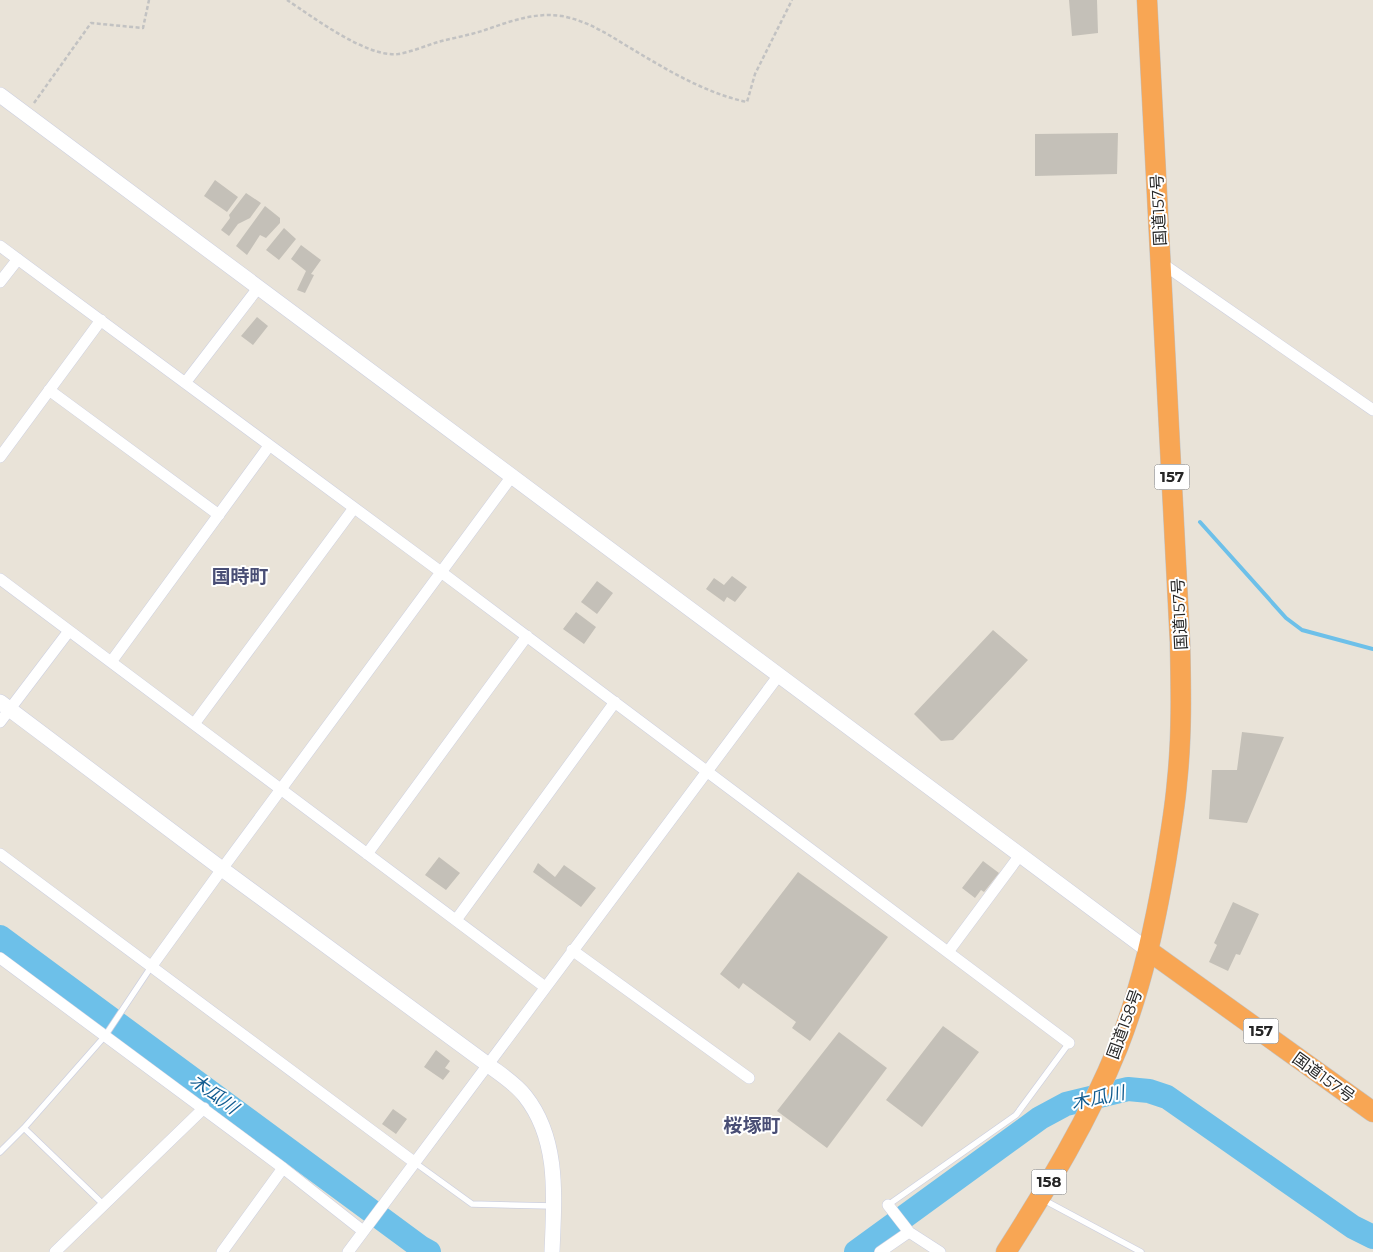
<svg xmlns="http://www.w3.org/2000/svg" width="1373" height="1252" font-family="Montserrat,'Noto Sans JP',sans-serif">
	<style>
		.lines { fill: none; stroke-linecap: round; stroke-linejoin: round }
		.stream { stroke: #6dc0e9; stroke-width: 4 }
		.river { stroke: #6dc0e9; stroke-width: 24 }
		.building { fill: #c4c0b8 }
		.lane-casing { stroke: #cdd0e0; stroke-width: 7 }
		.street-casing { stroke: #cdd0e0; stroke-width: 12 }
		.secondary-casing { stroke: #cdd0e0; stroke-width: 16 }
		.highway-casing { stroke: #c2c2c2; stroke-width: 21 }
		.path { stroke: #c2c2c2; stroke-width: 2.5; stroke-dasharray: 4 2.5; stroke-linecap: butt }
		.lane { stroke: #fff; stroke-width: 5.5 }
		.street { stroke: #fff; stroke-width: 11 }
		.secondary { stroke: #fff; stroke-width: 15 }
		.highway { stroke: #f8a654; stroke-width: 20 }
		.labels { text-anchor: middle; stroke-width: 4; stroke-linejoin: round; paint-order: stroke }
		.shield { fill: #fff; stroke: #676767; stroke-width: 1 }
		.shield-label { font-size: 15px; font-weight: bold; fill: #262626 }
		.street-label { font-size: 16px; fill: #262626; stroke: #fff }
		.water-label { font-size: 18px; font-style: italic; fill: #115c90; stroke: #fff }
		.quarter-label { font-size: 19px; font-weight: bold; fill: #494e75; stroke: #fff }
	</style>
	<rect width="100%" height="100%" fill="#e9e3d8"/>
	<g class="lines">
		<!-- stream -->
		<path class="stream" d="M1200,522L1286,618L1302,630L1373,649"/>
		<!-- river -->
		<path class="river" d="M0,937L420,1247L429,1252
			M856,1252L1040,1118L1066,1104L1128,1089L1149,1091L1167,1097L1353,1227L1373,1237"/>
	</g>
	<!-- building -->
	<path class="building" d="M1069,0H1097L1098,33L1072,36Z
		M1118,133L1117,174L1035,176V134Z
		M215,180L238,197L227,212L204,196Z
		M246,193L261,203L250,218L238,224L229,236L221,230L230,218L229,215Z
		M265,206L280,218V223L266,238L260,235L247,255L236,246Z
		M284,228L296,239L279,260L266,250Z
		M301,245L321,260L311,274L314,275L305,293L297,290L306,271L291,259Z
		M257,317L268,326L253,345L241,336Z
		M732,576L747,587L735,602L727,597L724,602L706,589L714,578L724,585Z
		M597,581L613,593L597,614L581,602Z
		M576,612L596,627L584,644L563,629Z
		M993,630L1028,660L953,740L941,741L914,714Z
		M1242,732L1284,737L1247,823L1209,819L1212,770H1237Z
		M439,857L460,873L446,890L425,875Z
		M983,861L999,873L984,892L981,890L975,898L962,888Z
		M538,863L555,877L564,865L596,888L581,907L533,872Z
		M798,872L888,937L810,1041L792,1028L796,1022L743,983L739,989L720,974Z
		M1233,902L1259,914L1240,955L1236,954L1228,971L1209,962L1217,945L1214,943Z
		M943,1026L979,1052L922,1127L886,1100Z
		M839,1032L887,1068L827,1148L777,1111Z
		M436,1050L450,1061L445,1068L450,1071L443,1080L424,1067Z
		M393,1109L407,1119L396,1134L382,1124Z"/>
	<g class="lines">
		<defs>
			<path id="lane" d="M24,1128L104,1205
				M0,1152L24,1128L105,1036L151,967
				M414,1162L472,1204L553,1206
				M1042,1199L1141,1252
				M888,1205L1016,1115L1069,1043"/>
			<path id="street" d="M0,246L441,572L1069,1043
				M1160,262L1373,410
				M0,282L18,259
				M185,383L258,288
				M49,390L219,515
				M0,457L101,320
				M0,579L545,987
				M111,662L269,446
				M0,722L69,631
				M194,724L354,508
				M0,854L414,1162
				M367,854L527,636
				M456,920L615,702
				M572,950L749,1078
				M948,952L1020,855
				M0,958L283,1168L363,1231
				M151,967L222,869L512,476
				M888,1205L909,1232L940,1252
				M55,1252L204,1108
				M222,1252L283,1168
				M348,1252L779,675
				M880,1252L909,1232"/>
			<path id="secondary" d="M0,95L1149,951
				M0,702L222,869L487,1064C500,1074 515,1083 525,1096C560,1140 554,1199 552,1252"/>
			<path id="highway" d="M1149,951L1373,1112
				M1006,1252C1048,1186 1089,1119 1118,1047C1142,986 1155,925 1166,861C1170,835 1175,808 1177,782C1182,736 1181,689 1180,642L1147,0"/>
		</defs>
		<!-- lane casing -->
		<use href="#lane" class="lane-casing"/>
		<!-- street casing -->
		<use href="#street" class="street-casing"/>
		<!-- secondary casing -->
		<use href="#secondary" class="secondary-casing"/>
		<!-- highway casing -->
		<use href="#highway" class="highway-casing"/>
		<!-- path -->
		<path class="path" d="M287,0C313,17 367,58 398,54C411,52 425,46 438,42C453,38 470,35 485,30C511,21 535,12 562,16C587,21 606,33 627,46C664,68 704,93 747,102L755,74L792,0
			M34,103L91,23L143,28L149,0"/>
		<!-- lane -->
		<use href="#lane" class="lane"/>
		<!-- street -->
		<use href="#street" class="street"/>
		<!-- secondary -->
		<use href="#secondary" class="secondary"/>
		<!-- highway -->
		<use href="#highway" class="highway"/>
	</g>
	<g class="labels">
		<!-- shield labels -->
		<g class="shield">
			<rect x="1154.5" y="464.5" width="35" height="25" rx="4"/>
			<rect x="1243.5" y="1018.5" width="35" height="25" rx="4"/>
			<rect x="1031.5" y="1169.5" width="35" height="25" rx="4"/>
		</g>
		<g class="shield-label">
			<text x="1172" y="482">157</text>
			<text x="1261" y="1036">157</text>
			<text x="1049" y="1187">158</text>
		</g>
		<!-- street labels -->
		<g class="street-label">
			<text transform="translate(1158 210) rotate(-93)" y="6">国道157号</text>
			<text transform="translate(1179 614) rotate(-93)" y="6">国道157号</text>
			<text transform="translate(1124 1024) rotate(-70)" y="6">国道158号</text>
			<text transform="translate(1324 1077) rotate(36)" y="6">国道157号</text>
		</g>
		<!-- water labels -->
		<g class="water-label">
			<text transform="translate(214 1094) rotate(36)" y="6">木瓜川</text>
			<text transform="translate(1098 1098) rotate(-12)" y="6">木瓜川</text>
		</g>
		<!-- quarter labels -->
		<g class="quarter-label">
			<text x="240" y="583">国時町</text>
			<text x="752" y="1132">桜塚町</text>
		</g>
	</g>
</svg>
